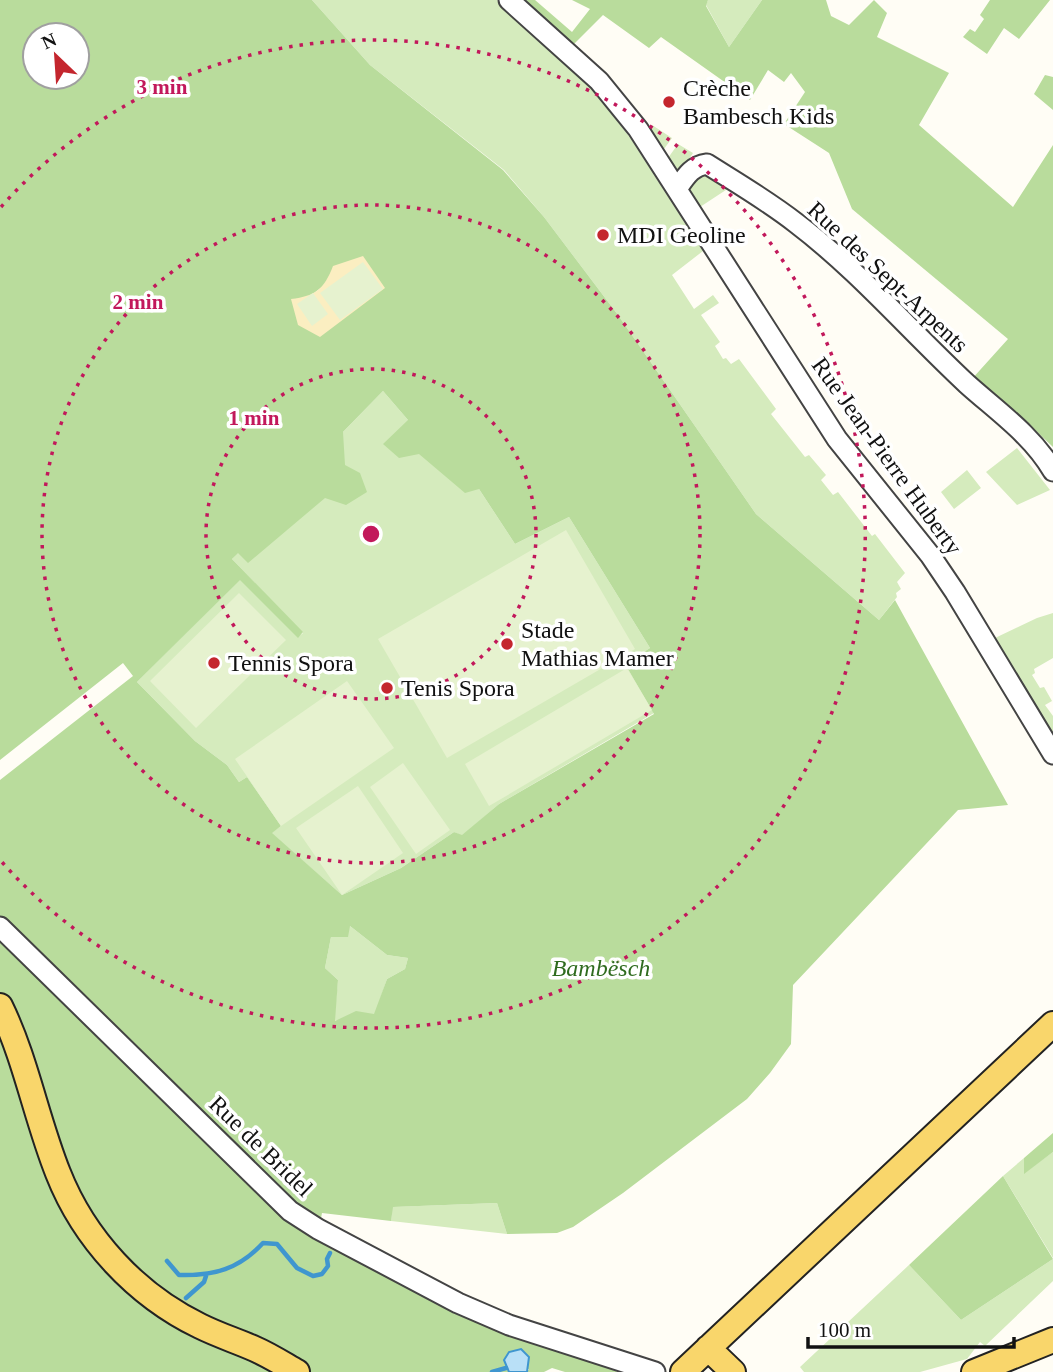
<svg xmlns="http://www.w3.org/2000/svg" width="1053" height="1372" font-family="'Times New Roman',serif">
	<style>
		.green { fill: #d5ebbd }
		.forest { fill: #b9dc9c; fill-rule: evenodd }
		.sand { fill: #fbeec1 }
		.pitch { fill: #e6f2cf }
		.water { fill: #b9e0f7; stroke: #3f96cf; stroke-width: 2 }
		.lines { fill: none; stroke-linecap: round; stroke-linejoin: round }
		.stream { stroke: #3f96cf; stroke-width: 4.5 }
		.minor-casing { stroke: #444; stroke-width: 23 }
		.major-casing { stroke: #222; stroke-width: 28 }
		.minor { stroke: #fff; stroke-width: 19 }
		.major { stroke: #f9d66b; stroke-width: 24 }
		.ring { fill: none; stroke: #c2185b; stroke-width: 3.5; stroke-dasharray: 3.5 7 }
		.poi-dot { fill: #c4262e; stroke: #fff; stroke-width: 2.5 }
		.labels { text-anchor: middle; stroke-width: 7; stroke-linejoin: round; paint-order: stroke }
		.poi-label { font-size: 24px; fill: #111; stroke: #fff; text-anchor: start }
		.street-label { font-size: 24px; fill: #111; stroke: #fff }
		.park-label { font-size: 24px; font-style: italic; fill: #2f6b1f; stroke: #fff }
		.centre { fill: #c2185b; stroke: #fff; stroke-width: 3.5 }
		.ring-label { font-size: 21px; text-anchor: middle; font-weight: bold; fill: #c2185b; stroke: #fff; stroke-width: 7; stroke-linejoin: round; paint-order: stroke }
	</style>
	<rect width="100%" height="100%" fill="#fffdf5"/>
	<!-- green -->
	<path class="green" d="M312,0H497L595,91L631,139L703,251L672,275L694,309L713,295L719,303L701,315L720,342L715,346L723,359L726,358L731,364L739,359L776,409L771,414L805,457L809,455L826,475L821,480L833,495L838,492L872,536L875,534L905,573L897,582L901,589L896,593L897,597L879,620L756,514L618,315L544,217L504,170L370,65Z
		M708,0H762L729,47L706,5Z
		M652,125L672,138L664,149L650,130Z
		M678,144L693,153L680,173L668,158Z
		M704,171L732,186L700,207L689,188Z
		M383,391L408,420L479,489L515,544L569,517L650,648L625,664L654,713L499,804L462,836L454,832L401,868L342,895L271,833L281,826L247,777L239,782L227,765L195,741L137,682L240,579L298,637L303,633L232,559L343,432Z
		M1017,448L1050,490L1017,505L986,472Z
		M967,470L981,488L954,509L941,492Z
		M1053,613V658L1034,669L1035,673L1032,675L1040,688L1044,687L1052,701L1045,705L1053,716V732L1046,725L995,638L1037,618Z
		M350,926L387,955L408,958L405,969L387,979L375,1014L334,1021L338,980L325,968L331,937Z
		M1053,1152V1258L1003,1176L1024,1158V1173Z
		M497,1203L507,1234L391,1221L392,1207Z
		M1053,1259V1281L985,1346L980,1342L967,1359L920,1372H804L800,1367L909,1265L961,1320Z"/>
	<!-- forest -->
	<path class="forest" d="M0,0H312L370,65L503,170L544,217L618,315L756,514L879,620L895,600L1008,805L958,810L793,985L791,1044L770,1073L747,1099L623,1193L573,1227L557,1233L507,1234L497,1203L393,1207L391,1221L322,1213L319,1229L458,1303L618,1372H565L552,1368L544,1372H527L529,1369L506,1368L509,1372H0V780L133,676L123,663L0,760ZM35,35H77V77H35ZM327,283L298,325L309,297ZM383,391L408,420L383,444L399,458L419,454L465,493L479,489L515,544L569,517L650,648L625,664L654,714L499,804L462,835L454,832L401,868L342,895L272,833L281,826L247,777L239,782L227,765L195,741L137,682L240,580L298,638L303,632L232,559L238,553L248,563L325,498L346,505L367,492L360,473L345,465L343,432ZM350,926L387,955L408,958L405,969L387,979L374,1014L356,1011L335,1021L338,980L325,968L331,937H348Z
		M519,0H535L572,32L590,9L572,0H708L706,6L729,47L762,0H826L831,16L849,25L874,0L887,13L877,37L949,73L919,125L1013,207L1053,145V447L1016,412L1012,416L971,380L1008,339L852,209L829,153L784,124L805,92L791,73L784,82L768,70L750,100L661,37L649,48L603,15L571,47Z
		M990,0H1050L1019,39L1004,28L987,54L963,37L970,29L975,32L984,19L980,15Z
		M1045,75L1053,77V110L1034,94Z
		M1053,1133V1152L1024,1174V1158Z
		M1003,1176L1053,1259L961,1320L909,1265Z"/>
	<!-- sand -->
	<path class="sand" d="M363,256L385,288L320,337L298,325L291,299C316,296 324,289 333,266Z"/>
	<!-- pitch -->
	<path class="pitch" d="M363,262L383,289L340,320L320,293Z
		M313,293L328,314L312,326L297,304Z
		M566,530L635,649L447,758L378,639Z
		M239,593L286,640L196,728L150,681Z
		M627,668L652,710L489,806L465,764Z
		M347,681L394,748L281,826L235,759Z
		M403,763L450,830L416,854L370,787Z
		M358,786L403,853L342,895L296,828Z"/>
	<!-- water -->
	<path class="water" d="M521,1349L529,1357L527,1372H509L504,1360L509,1352Z"/>
	<g class="lines">
		<!-- stream -->
		<path class="stream" d="M167,1261L179,1275C214,1276 239,1269 263,1243L277,1244L297,1268L313,1276L322,1274L328,1266L327,1259L330,1253
			M186,1298L204,1282L206,1276
			M492,1372L506,1368"/>
		<defs>
			<path id="minor" d="M509,0L599,81L638,129L837,439L930,555L955,592L1053,754
				M677,189C686,176 692,166 707,164C737,183 768,201 796,223C858,270 910,331 967,384C997,411 1032,435 1053,471
				M0,927L290,1211L318,1229L458,1303L509,1325L655,1372"/>
			<path id="major" d="M0,1006C26,1059 36,1118 58,1173C84,1239 136,1295 200,1326C218,1335 237,1341 255,1349C269,1355 283,1364 297,1372
				M708,1348L733,1372
				M683,1372L1053,1024
				M974,1372L1053,1340"/>
		</defs>
		<!-- minor casing -->
		<use href="#minor" class="minor-casing"/>
		<!-- major casing -->
		<use href="#major" class="major-casing"/>
		<!-- minor -->
		<use href="#minor" class="minor"/>
		<!-- major -->
		<use href="#major" class="major"/>
	</g>
	<!-- distance rings -->
	<g class="ring">
		<circle cx="371" cy="534" r="165"/>
		<circle cx="371" cy="534" r="329"/>
		<path d="M1 207A494 494 0 1 1 1 861"/>
	</g>
	<!-- markers -->
	<g class="poi-dot">
		<circle cx="669" cy="102" r="7"/>
		<circle cx="603" cy="235" r="7"/>
		<circle cx="507" cy="644" r="7"/>
		<circle cx="214" cy="663" r="7"/>
		<circle cx="387" cy="688" r="7"/>
	</g>
	<g class="labels">
		<!-- poi labels -->
		<g class="poi-label">
			<text x="683" y="96">Crèche<tspan x="683" dy="28">Bambesch Kids</tspan></text>
			<text x="617" y="243">MDI Geoline</text>
			<text x="521" y="638">Stade<tspan x="521" dy="28">Mathias Mamer</tspan></text>
			<text x="228" y="671">Tennis Spora</text>
			<text x="401" y="696">Tenis Spora</text>
		</g>
		<!-- street labels -->
		<g class="street-label">
			<text transform="translate(888 277) rotate(43)" y="8">Rue des Sept-Arpents</text>
			<text transform="translate(887 456) rotate(54)" y="8">Rue Jean-Pierre Huberty</text>
			<text transform="translate(261 1146) rotate(44)" y="8">Rue de Bridel</text>
		</g>
		<!-- park labels -->
		<g class="park-label">
			<text x="601" y="976">Bambësch</text>
		</g>
	</g>
	<circle cx="371" cy="534" r="10" class="centre"/>
	<g class="ring-label">
		<text x="162" y="94">3 min</text>
		<text x="138" y="309">2 min</text>
		<text x="254" y="425">1 min</text>
	</g>
	<!-- north arrow -->
	<g transform="translate(56 56) rotate(335)"><circle r="33" fill="#ffffff" stroke="#a0a0a0" stroke-width="2"/>
	<path d="M0-5L12 26L0 18L-12 26Z" fill="#c4262e"/>
	<text y="-10" font-size="19" font-weight="bold" text-anchor="middle" fill="#111111">N</text>
	</g>
	<!-- scale -->
	<path d="M808 1337v10h206v-10" fill="none" stroke="#111111" stroke-width="3.5"/>
	<text x="818" y="1337" font-size="21" fill="#111111" stroke="#ffffff" stroke-width="5" paint-order="stroke">100 m</text>
</svg>
